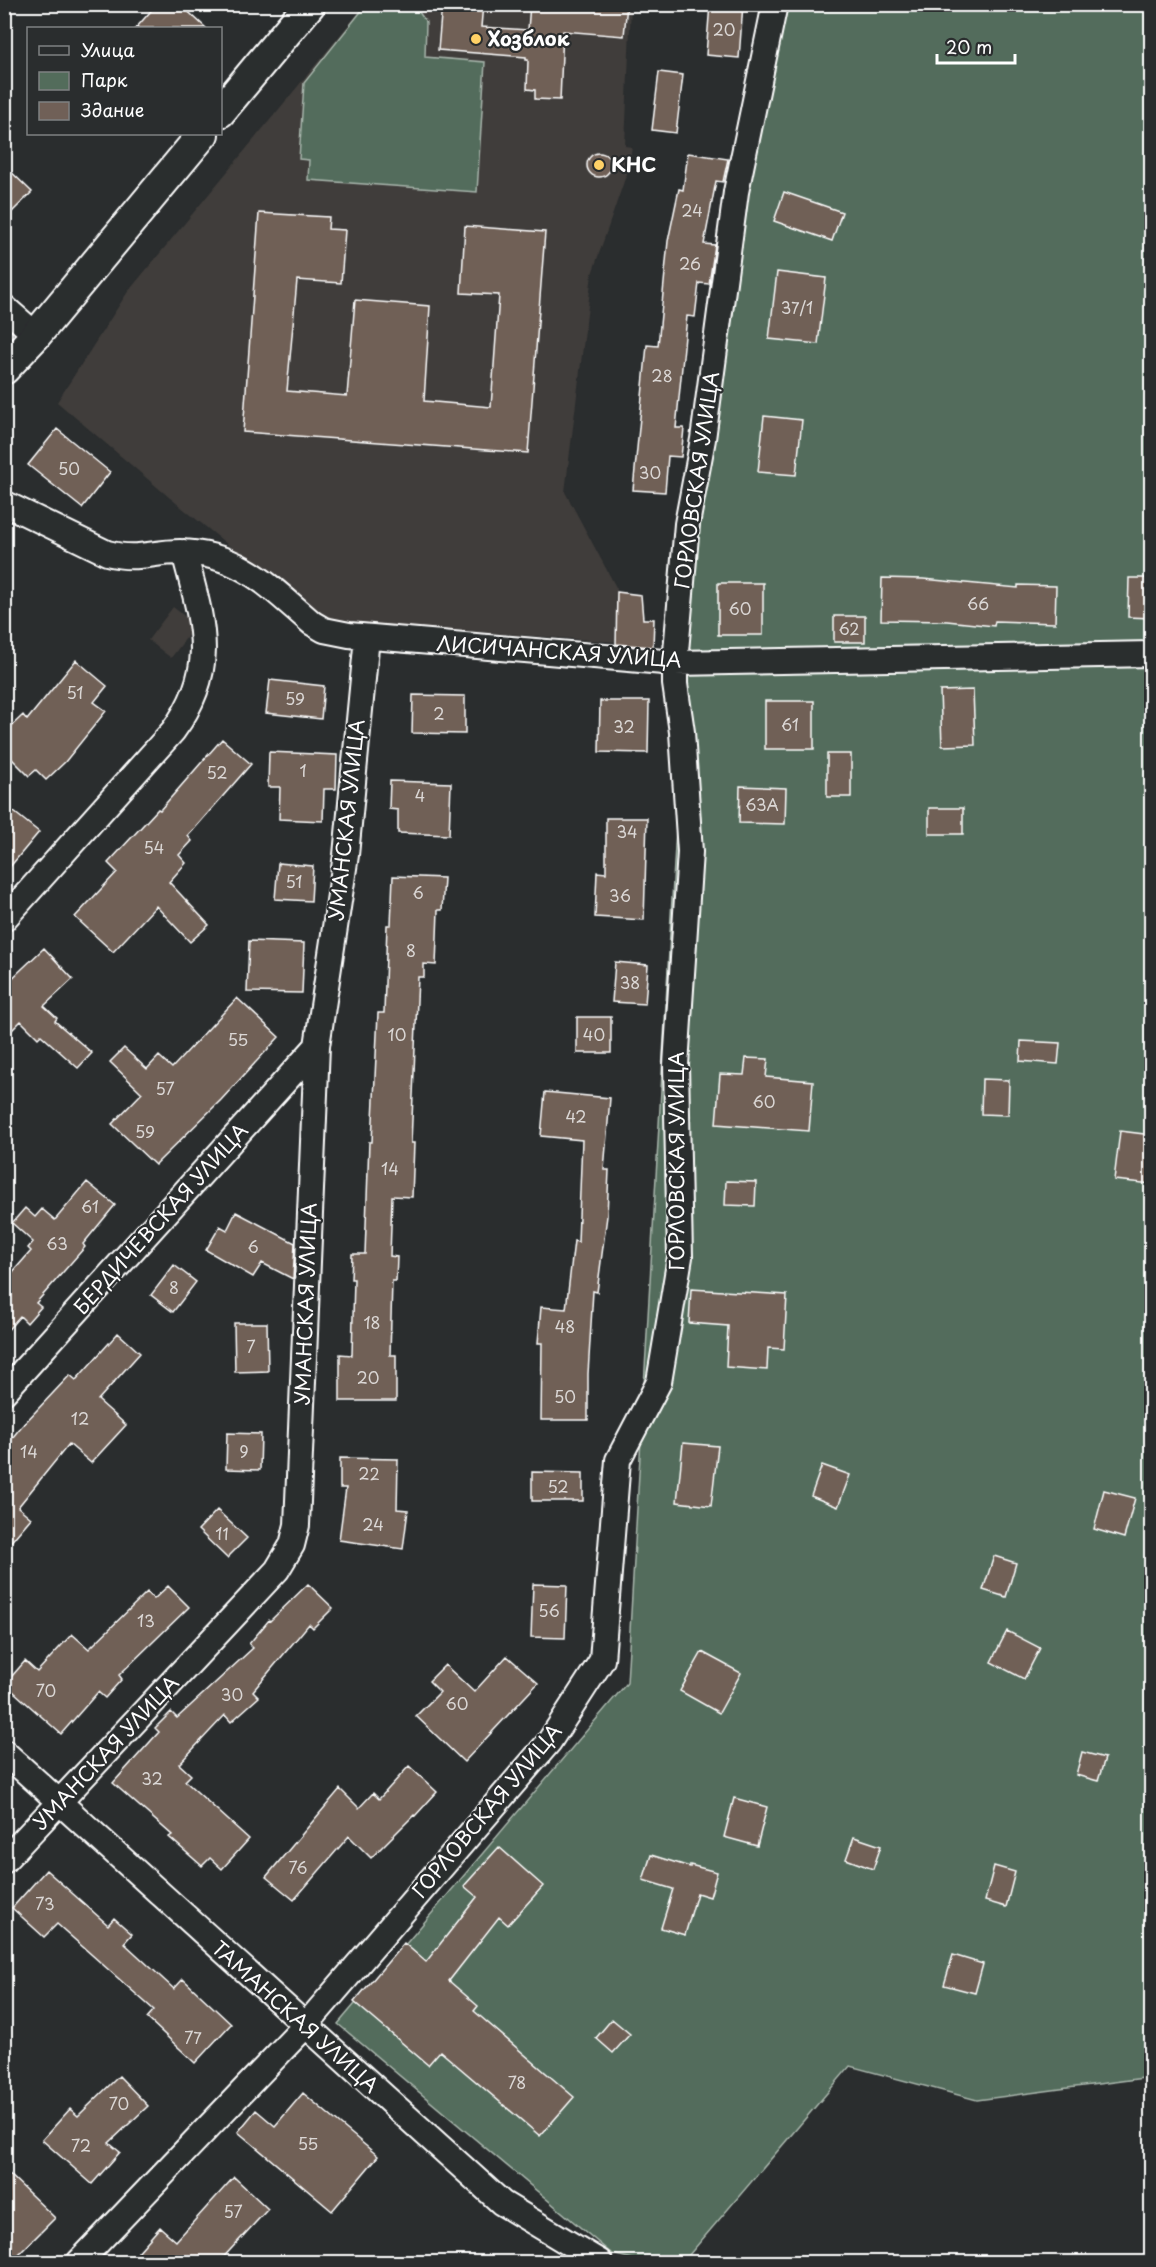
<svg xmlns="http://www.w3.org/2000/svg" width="1156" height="2267" font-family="'Playpen Sans',sans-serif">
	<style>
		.built { fill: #3f3c3a }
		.green { fill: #536c5b; stroke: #a9b6ad; stroke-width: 1.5 }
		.building { fill: #706057; stroke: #fff; stroke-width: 1.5 }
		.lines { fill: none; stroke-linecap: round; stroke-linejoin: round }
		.minor-casing { stroke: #fff; stroke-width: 28 }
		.tertiary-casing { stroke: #fff; stroke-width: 34 }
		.minor { stroke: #2a2d2e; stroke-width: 24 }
		.tertiary { stroke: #2a2d2e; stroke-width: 30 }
		.poi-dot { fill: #ffd166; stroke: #2a2d2e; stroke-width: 2 }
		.labels { text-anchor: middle; stroke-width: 4.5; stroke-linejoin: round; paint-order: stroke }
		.number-label { font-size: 16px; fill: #dbd7d5 }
		.poi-label { font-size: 20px; font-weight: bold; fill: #fff; stroke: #2a2d2e; text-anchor: start }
		.street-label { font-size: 20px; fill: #fff; stroke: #2a2d2e }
	</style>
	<rect width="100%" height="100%" fill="#2a2d2e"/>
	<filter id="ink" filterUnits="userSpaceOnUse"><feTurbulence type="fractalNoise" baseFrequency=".0167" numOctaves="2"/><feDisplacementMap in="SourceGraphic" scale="12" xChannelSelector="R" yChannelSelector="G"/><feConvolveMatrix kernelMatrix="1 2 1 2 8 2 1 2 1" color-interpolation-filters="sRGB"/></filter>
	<g filter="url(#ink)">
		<!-- built -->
		<path class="built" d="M365,5H631L625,146L632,147L629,167L592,274L565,492L617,589L615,642L322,621L170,498L57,402L127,293Z
			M173,607L196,625L171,658L148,640Z"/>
		<!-- green -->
		<path class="green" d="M367,4L414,5L426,22L425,57L485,62L477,192L308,180L309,160L299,159L304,83Z
			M786,5H1151V2077L977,2100L850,2066L683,2262H645L612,2254L338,2024L627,1683L686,654L685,595L739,242Z"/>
		<!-- building -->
		<path class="building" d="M157,4H180L206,28H136Z
			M442,4H483L481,27L528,30L530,4H627L624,36L563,31L560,100L535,99V90L527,89L528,60H526V57L438,50Z
			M710,4H743L739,58L706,55Z
			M659,72L683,75L676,133L652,130Z
			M587 165a12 12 0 1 1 24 0a12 12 0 1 1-24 0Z
			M688,153L728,159L723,182L716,181L704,244L715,245L709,284L699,283L695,317L687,316L676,428H684L681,457L668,456L665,492L633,490L647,345L658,346L668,241L679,189L683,190Z
			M4,165L32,192L4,220Z
			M784,192L842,212L832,241L774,221Z
			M259,213L329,217L328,229L345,230L341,283L297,280L287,391L347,396L355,300L430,306L424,401L491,407L499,295L461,293L465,226L545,232L528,453L243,432Z
			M777,272L826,278L818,344L769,339Z
			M764,416L802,420L796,475L758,472Z
			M57,429L110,472L82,508L28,465Z
			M882,578L923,579L1018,588V585L1056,586L1055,623L995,621L994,626L947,621L881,620Z
			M1129,578H1152V618L1128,617Z
			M718,583H763V635H718Z
			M617,592L641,595L643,619H654L653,647L616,644Z
			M834,616H865V642H834Z
			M76,660L107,686L94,702L106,711L65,762L46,780L36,770L29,776L4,751V733L23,715L27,720Z
			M270,680L324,686L321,719L266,713Z
			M973,690L975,745L942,746L940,691Z
			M413,695L465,696V734L412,733Z
			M600,701H649L648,753L599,752Z
			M765,701H814V749H765Z
			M222,739L251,764L188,836L192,841L179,855L186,863L169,882L209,925L190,942L156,906L113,952L75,917L117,872L108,863L158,809L160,810Z
			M269,752L337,755L336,789H324L323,821L279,819L280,787H268Z
			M827,754H851V797H827Z
			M390,781L451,783L449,835L398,833V810L389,809Z
			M740,786L786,788L785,824L739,823Z
			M4,804L39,832L4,874Z
			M929,808H963V834H929Z
			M606,818H647L644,920L595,917L597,872L606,873Z
			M278,863L313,866L311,901L275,899Z
			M393,876L444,878L442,910H438L436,965L424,964V977H418L411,1143H414L412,1197L392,1196L390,1256L397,1257L396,1281H392L390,1355H396V1401H340V1354L352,1355L354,1279H351L352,1254H365L369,1142H372L378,1013H384L387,925H391Z
			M249,941L304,943L302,993L247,992Z
			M44,948L73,979L44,1006L57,1018L55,1021L92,1053L78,1068L41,1035L38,1038L21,1021L4,1038V986Z
			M615,962L648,965L645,1004L612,1002Z
			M237,998L279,1037L221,1100L155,1165L112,1124L142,1093L110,1062L124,1048L147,1069L159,1056L172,1068Z
			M577,1017H611V1053H577Z
			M1021,1041L1060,1043L1058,1064L1020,1061Z
			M746,1058L768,1059L766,1077L813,1081L809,1131L716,1124L720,1074L744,1075Z
			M982,1079L1009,1080L1008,1115L981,1114Z
			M545,1092L610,1098L604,1170H609L607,1216L597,1292L593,1291L588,1374V1420H541L542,1343H538L541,1307L566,1309L574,1241L578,1242L582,1140L541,1136Z
			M1120,1131L1152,1135V1184L1114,1180Z
			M726,1181L756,1182L755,1206L725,1205Z
			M87,1182L115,1205L83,1244L85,1247L36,1303L41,1307L27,1323L20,1316L4,1334V1282L31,1251L28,1248L33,1242L12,1223L25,1208L35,1217L42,1209L55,1220Z
			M236,1212L295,1243L293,1279L262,1263L253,1277L206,1250L220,1226L227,1230Z
			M174,1265L196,1282L173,1312L151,1295Z
			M691,1289L787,1295L784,1349L768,1348L767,1370L726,1367L728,1326L689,1323Z
			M234,1323H267L268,1371L235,1372Z
			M118,1333L140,1353L98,1400L126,1425L91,1463L69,1444L18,1507L31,1518L4,1550V1448L21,1427L70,1375L76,1380Z
			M227,1433L261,1434L260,1470L226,1469Z
			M683,1443L718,1446L711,1506L677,1502Z
			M340,1458L398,1459L397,1509L408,1510L403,1549L339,1540L346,1488H340Z
			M822,1465L850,1475L838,1507L811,1496Z
			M532,1472L583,1473V1501H532Z
			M1104,1490L1135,1498L1124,1538L1094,1529Z
			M217,1510L247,1538L227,1558L198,1530Z
			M994,1556L1016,1563L1006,1597L983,1590Z
			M308,1584L333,1608L313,1628L309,1624L253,1691L259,1697L231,1722L225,1715L179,1764L191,1775L185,1781L249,1839L222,1869L210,1858L202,1866L169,1837L172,1835L113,1783L159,1732L155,1728L171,1712L177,1718L253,1648L249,1644L269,1620L270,1621Z
			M533,1584L567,1585L565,1638L531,1637Z
			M168,1586L189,1607L119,1675L122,1679L105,1698L98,1692L61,1734L5,1684L25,1661L37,1672L72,1634L89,1649L147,1592L154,1599Z
			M1007,1631L1040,1648L1024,1679L991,1662Z
			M702,1652L741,1673L719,1713L680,1691Z
			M507,1656L538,1683L464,1762L416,1716L440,1692L429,1681L445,1665L474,1692Z
			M1082,1752L1105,1758L1098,1781L1076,1775Z
			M409,1766L437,1792L415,1816L414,1815L371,1858L349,1836L294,1900L266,1877L340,1789L359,1808L373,1793L379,1799Z
			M734,1798L767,1807L757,1846L724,1837Z
			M854,1837L881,1846L873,1869L846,1859Z
			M499,1847L543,1886L508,1925L499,1917L449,1981L478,2006L474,2011L574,2097L540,2136L440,2051L428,2065L354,2002L404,1943L426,1962L477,1897L464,1886Z
			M651,1855L690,1867V1865L717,1872L710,1897L697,1893L685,1935L661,1928L673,1889L643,1880Z
			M994,1866L1015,1872L1006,1907L985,1901Z
			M46,1870L108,1925L114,1918L132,1934L124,1943L174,1989L183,1979L231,2024L195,2063L147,2018L154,2010L57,1924L44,1937L12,1908Z
			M953,1955L983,1964L975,1993L944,1985Z
			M612,2019L630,2034L613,2053L596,2038Z
			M119,2076L148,2106L109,2143L120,2152L92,2184L42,2140L70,2109L78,2116Z
			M303,2093L378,2156L332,2211L238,2132L256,2110L275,2126Z
			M4,2169L55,2218L11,2262H4Z
			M234,2177L268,2209L219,2262H149L138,2252L160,2227L176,2241Z"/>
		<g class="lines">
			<defs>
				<path id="minor" d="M4,307L36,335
					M4,503L107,553C139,561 150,552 180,552C240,553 270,587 312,623L324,630L349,635L675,663L1152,654
					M4,919L173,731C220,667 202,622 184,552
					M4,1392L317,1046
					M4,1752L502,2203L600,2262
					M4,1861L277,1570L292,1545L297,1525L317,1046L346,855L367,637
					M79,2262L305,2026L549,1742L602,1660L618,1460L659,1382L680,1257L676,1065L690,852L682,732L675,684V663L687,524L703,439L736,192L775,4"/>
				<path id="tertiary" d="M220,112L310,4
					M4,369L36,335L203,134"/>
			</defs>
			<!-- minor casing -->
			<use href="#minor" class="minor-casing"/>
			<!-- tertiary casing -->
			<use href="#tertiary" class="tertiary-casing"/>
			<!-- minor -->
			<use href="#minor" class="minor"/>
			<!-- tertiary -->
			<use href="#tertiary" class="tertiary"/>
		</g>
	</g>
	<!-- markers -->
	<g class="poi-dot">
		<circle cx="476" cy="39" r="6"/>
		<circle cx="599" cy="165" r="6"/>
	</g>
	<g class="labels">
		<!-- number labels -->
		<g class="number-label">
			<text x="724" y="36">20</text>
			<text x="692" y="217">24</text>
			<text x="690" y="270">26</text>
			<text x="797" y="314">37/1</text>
			<text x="662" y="382">28</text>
			<text x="69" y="475">50</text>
			<text x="650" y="479">30</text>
			<text x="978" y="610">66</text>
			<text x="740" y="615">60</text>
			<text x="849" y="635">62</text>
			<text x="75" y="699">51</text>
			<text x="295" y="705">59</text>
			<text x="439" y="720">2</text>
			<text x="790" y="731">61</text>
			<text x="624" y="733">32</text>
			<text x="303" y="777">1</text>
			<text x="217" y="779">52</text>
			<text x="420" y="802">4</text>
			<text x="762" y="811">63А</text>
			<text x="627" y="838">34</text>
			<text x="154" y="854">54</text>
			<text x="294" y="888">51</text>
			<text x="418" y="899">6</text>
			<text x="620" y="902">36</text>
			<text x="411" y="957">8</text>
			<text x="630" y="989">38</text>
			<text x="397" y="1041">10</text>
			<text x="594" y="1041">40</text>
			<text x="238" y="1046">55</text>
			<text x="165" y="1095">57</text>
			<text x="764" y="1108">60</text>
			<text x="576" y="1123">42</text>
			<text x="145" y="1138">59</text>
			<text x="390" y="1175">14</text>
			<text x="90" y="1213">61</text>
			<text x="57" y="1250">63</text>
			<text x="253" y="1253">6</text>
			<text x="174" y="1294">8</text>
			<text x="372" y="1329">18</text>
			<text x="565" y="1333">48</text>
			<text x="251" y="1353">7</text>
			<text x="368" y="1384">20</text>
			<text x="565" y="1403">50</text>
			<text x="80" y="1425">12</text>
			<text x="29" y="1458">14</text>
			<text x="244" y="1458">9</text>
			<text x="369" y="1480">22</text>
			<text x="558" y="1493">52</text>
			<text x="373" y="1531">24</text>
			<text x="222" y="1540">11</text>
			<text x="549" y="1617">56</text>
			<text x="146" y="1627">13</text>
			<text x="46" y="1697">70</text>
			<text x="232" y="1701">30</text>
			<text x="457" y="1710">60</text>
			<text x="152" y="1785">32</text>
			<text x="298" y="1874">76</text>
			<text x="45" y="1910">73</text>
			<text x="193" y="2044">77</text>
			<text x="517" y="2089">78</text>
			<text x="119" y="2110">70</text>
			<text x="308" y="2150">55</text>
			<text x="81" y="2152">72</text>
			<text x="233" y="2218">57</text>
		</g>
		<!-- poi labels -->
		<g class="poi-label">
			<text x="488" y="46">Хозблок</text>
			<text x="611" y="172">КНС</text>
		</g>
		<!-- street labels -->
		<g class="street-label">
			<text transform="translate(697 480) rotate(-82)" y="7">ГОРЛОВСКАЯ УЛИЦА</text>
			<text transform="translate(559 652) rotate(4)" y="7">ЛИСИЧАНСКАЯ УЛИЦА</text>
			<text transform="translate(347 820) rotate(-84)" y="7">УМАНСКАЯ УЛИЦА</text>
			<text transform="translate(677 1161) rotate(-90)" y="7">ГОРЛОВСКАЯ УЛИЦА</text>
			<text transform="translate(161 1219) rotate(-48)" y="7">БЕРДИЧЕВСКАЯ УЛИЦА</text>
			<text transform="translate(306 1304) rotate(-88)" y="7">УМАНСКАЯ УЛИЦА</text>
			<text transform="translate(106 1753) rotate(-47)" y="7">УМАНСКАЯ УЛИЦА</text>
			<text transform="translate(487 1811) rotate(-50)" y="7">ГОРЛОВСКАЯ УЛИЦА</text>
			<text transform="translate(295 2017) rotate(42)" y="7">ТАМАНСКАЯ УЛИЦА</text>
		</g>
	</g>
	<!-- margin -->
	<rect width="1156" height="2267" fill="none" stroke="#2a2d2e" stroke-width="24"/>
	<rect x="12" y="12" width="1132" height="2243" fill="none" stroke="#fff" stroke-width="2" filter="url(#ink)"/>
	<!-- legend -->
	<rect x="27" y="27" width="195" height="108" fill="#2a2d2e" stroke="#7f8182" stroke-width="1.5"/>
	<rect x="39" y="46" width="30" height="9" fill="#2a2d2e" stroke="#7f8182" stroke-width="1.5"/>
	<text x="81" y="57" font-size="18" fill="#ffffff">Улица</text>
	<rect x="39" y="72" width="30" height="18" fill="#536c5b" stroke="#7f8182" stroke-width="1.5"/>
	<text x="81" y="87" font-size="18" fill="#ffffff">Парк</text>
	<rect x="39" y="102" width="30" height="18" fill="#706057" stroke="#7f8182" stroke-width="1.5"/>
	<text x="81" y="117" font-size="18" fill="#ffffff">Здание</text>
	<!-- scale -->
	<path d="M937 54v9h78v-9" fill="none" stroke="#ffffff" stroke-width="3"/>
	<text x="946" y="54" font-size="18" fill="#ffffff" stroke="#2a2d2e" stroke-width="4.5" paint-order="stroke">20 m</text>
</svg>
